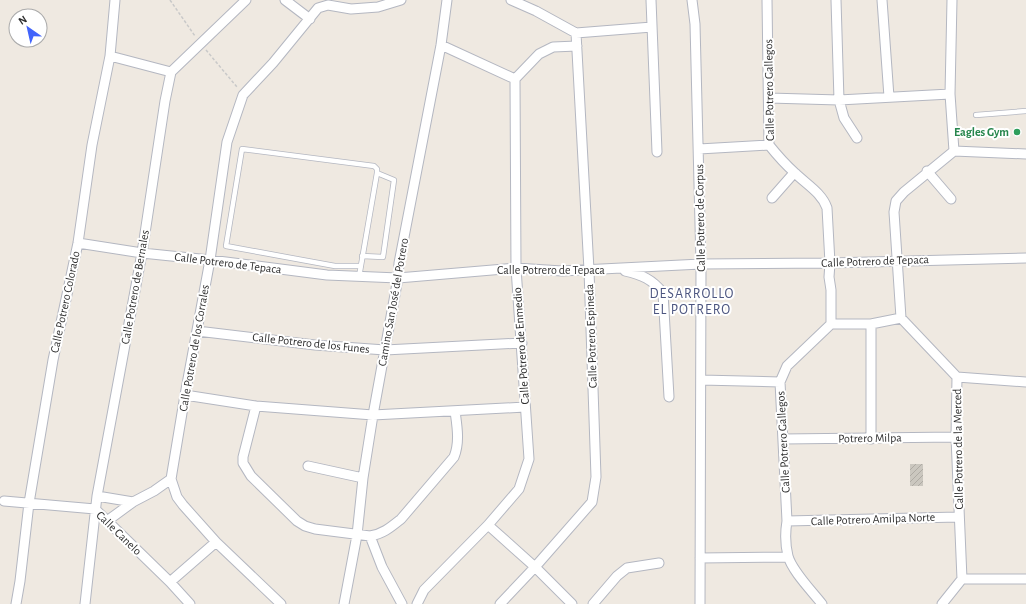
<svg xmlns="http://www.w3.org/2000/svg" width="1026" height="604" font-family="'Alegreya Sans',sans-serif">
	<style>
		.building { fill: url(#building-hatch) }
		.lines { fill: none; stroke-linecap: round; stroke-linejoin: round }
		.lane-casing { stroke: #b4b7c1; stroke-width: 6 }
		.street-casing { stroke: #b4b7c1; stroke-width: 11 }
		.path { stroke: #c9c9c9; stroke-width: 1.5; stroke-dasharray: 3 2; stroke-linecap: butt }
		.lane { stroke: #fff; stroke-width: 4.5 }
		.street { stroke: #fff; stroke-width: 9 }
		.leisure-dot { fill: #2e9e5b; stroke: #fff; stroke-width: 1.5 }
		.labels { text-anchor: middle; stroke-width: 4; stroke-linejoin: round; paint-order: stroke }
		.street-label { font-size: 12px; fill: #2e2e2e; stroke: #fff }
		.leisure-label { font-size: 12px; font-weight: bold; fill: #27864d; stroke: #fff; text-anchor: end }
		.quarter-label { font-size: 14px; letter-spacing: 1px; fill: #4d5680; stroke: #fff }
	</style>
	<defs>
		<pattern id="building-hatch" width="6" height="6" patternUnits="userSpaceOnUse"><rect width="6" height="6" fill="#cbc7bf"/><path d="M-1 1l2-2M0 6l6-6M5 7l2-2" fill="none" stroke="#afaba4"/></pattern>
	</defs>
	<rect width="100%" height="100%" fill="#efe9e1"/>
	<!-- building -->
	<path class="building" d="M910,464H923V486H910Z"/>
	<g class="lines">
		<defs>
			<path id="lane" d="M976,115L1026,111
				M362,256L383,257L394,180L377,173
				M359,277L377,173V169L374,166L242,149L226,246L335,266H361"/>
			<path id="street" d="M285,0L310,19
				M511,0L536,11L576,33L652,27
				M651,0L657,152
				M692,0L695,24L701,264L700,604
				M767,0L769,145C777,155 786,165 795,173C806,184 822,193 827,208L830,263L829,277L831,290V324L787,366L780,382L787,521C785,533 785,544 788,556C792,571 812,591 822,604
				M836,0L839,100L844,118L857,138
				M882,0L889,97
				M441,45L515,79
				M110,56L171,72
				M515,79L539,54L553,47L577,46
				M769,98L839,100L950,94
				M699,149L769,145
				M954,151L1026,154
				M927,171L951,199
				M772,198L794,173
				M78,243L142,253L210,260L327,275L398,278L516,268L562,271L701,264L830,263L1026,258
				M625,271C642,275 652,279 663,293L669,397
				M831,324H871L901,318
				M197,331L315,345L385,350L522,343
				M957,377L1026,382
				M701,380L780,382
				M185,395L256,406L373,415L525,407
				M256,406L243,457V463L251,476L297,521L305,526L315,529L370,536C383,534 391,527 401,519L454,457C460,442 457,426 455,411
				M783,439L956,437
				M871,439V324
				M308,466L363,478
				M97,496L133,502L154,491L171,479
				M4,501L95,509L170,582L190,604
				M107,521L133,502
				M787,521L958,517
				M488,525L535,567L572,604
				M370,536L382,567L402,604
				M700,558L788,557
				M962,579H1026
				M170,582L216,542
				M16,604L20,581L29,503L53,360L78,243L92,145L110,56L115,0
				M85,604L97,496L142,253L165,101L171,72L246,0
				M281,604L216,542L183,505L177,497L171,479L185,395L210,260L227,142L243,95L273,63L318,8L328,5L351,9L378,7L401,0
				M344,604L357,535L363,478L373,415L398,278L399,263L441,45L447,0
				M417,604L424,590L488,525L519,489L529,459L516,268L515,79
				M500,604L535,567L592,502L596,477L589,270L576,33
				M593,604L617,576L627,568L659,563
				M942,604L962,579L956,437L957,377L901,318L894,212L896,201L904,192L954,151L950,94L952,0"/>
		</defs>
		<!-- lane casing -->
		<use href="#lane" class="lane-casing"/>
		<!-- street casing -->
		<use href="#street" class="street-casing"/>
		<!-- path -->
		<path class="path" d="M170,0L195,36
			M206,50L237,87"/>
		<!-- lane -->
		<use href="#lane" class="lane"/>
		<!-- street -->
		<use href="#street" class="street"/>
	</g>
	<!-- markers -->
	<circle class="leisure-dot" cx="1017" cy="132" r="4"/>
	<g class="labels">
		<!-- street labels -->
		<g class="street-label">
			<text transform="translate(769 90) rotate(-91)" y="4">Calle Potrero Gallegos</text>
			<text transform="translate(700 218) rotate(-91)" y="4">Calle Potrero de Corpus</text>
			<text transform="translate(875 261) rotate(-2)" y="4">Calle Potrero de Tepaca</text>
			<text transform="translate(228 263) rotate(7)" y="4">Calle Potrero de Tepaca</text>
			<text x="551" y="274">Calle Potrero de Tepaca</text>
			<text transform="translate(135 287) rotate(-80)" y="4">Calle Potrero de Bernales</text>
			<text transform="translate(65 302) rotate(-78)" y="4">Calle Potrero Colorado</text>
			<text transform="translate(393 302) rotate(-80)" y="4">Camino San José del Potrero</text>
			<text transform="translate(591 336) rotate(-92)" y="4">Calle Potrero Espineda</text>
			<text transform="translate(311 343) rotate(6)" y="4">Calle Potrero de los Funes</text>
			<text transform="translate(521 346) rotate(-94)" y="4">Calle Potrero de Enmedio</text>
			<text transform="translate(194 348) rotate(-80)" y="4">Calle Potrero de los Corrales</text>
			<text transform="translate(870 438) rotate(-1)" y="4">Potrero Milpa</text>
			<text transform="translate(783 442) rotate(-93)" y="4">Calle Potrero Gallegos</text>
			<text transform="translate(958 449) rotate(-91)" y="4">Calle Potrero de la Merced</text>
			<text transform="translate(873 519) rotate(-2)" y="4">Calle Potrero Amilpa Norte</text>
			<text transform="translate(119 533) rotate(44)" y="4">Calle Canelo</text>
		</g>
		<!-- leisure labels -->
		<g class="leisure-label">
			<text x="1009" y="136">Eagles Gym</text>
		</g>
		<!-- quarter labels -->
		<g class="quarter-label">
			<text x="692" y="298">DESARROLLO<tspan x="692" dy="16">EL POTRERO</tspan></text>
		</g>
	</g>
	<!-- north arrow -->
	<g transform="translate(28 28) rotate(326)"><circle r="19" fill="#ffffff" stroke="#ababab"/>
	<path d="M0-3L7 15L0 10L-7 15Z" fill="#4264fb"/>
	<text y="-6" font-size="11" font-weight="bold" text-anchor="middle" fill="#2e2e2e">N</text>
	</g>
</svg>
